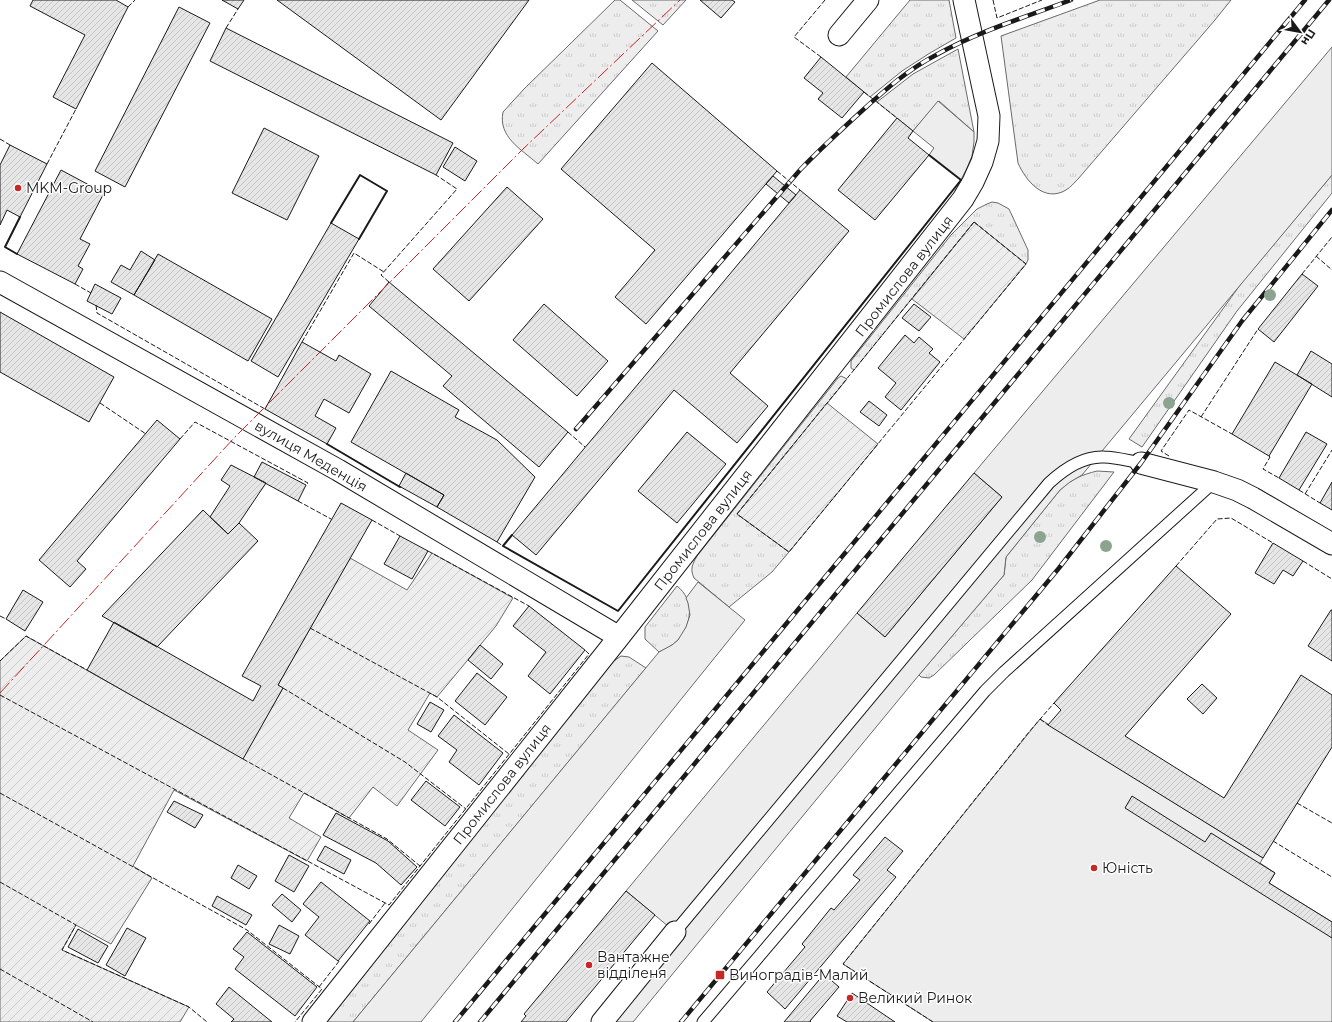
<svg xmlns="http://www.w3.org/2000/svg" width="1332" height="1022" font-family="Montserrat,sans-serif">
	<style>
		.grass { fill: url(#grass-tufts); stroke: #6a6a6a }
		.garden { fill: url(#garden-furrows); stroke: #6a6a6a }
		.built { fill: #ededed; stroke: #6a6a6a }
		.building { fill: url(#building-hatch); stroke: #1a1a1a }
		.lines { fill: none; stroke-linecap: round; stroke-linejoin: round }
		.service-casing { stroke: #1a1a1a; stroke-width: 13 }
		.minor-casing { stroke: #1a1a1a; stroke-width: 23 }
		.service { stroke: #fff; stroke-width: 11 }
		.minor { stroke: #fff; stroke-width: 21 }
		.rail-casing { stroke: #1a1a1a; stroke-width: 4.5 }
		.rail { stroke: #fff; stroke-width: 3; stroke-dasharray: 9; stroke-linecap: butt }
		.fence { stroke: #1a1a1a; stroke-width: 1; stroke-dasharray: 5 2; stroke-linecap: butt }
		.wall { stroke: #1a1a1a; stroke-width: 2 }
		.power { stroke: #c62828; stroke-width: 1; stroke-dasharray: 14 3 2 3; stroke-linecap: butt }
		.tree { fill: #8aa48f }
		.poi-dot { fill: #c62828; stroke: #fff; stroke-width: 1.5 }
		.labels { text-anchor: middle; stroke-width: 3; stroke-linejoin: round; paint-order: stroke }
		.poi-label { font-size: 14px; fill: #1a1a1a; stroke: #fff; text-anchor: start }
		.street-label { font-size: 14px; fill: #1a1a1a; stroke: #fff }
	</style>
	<defs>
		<pattern id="grass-tufts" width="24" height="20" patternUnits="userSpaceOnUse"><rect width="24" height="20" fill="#ededed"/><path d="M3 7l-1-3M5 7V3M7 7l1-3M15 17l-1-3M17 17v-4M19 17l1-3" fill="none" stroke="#cbcbcb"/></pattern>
		<pattern id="garden-furrows" width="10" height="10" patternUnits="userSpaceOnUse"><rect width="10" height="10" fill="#ededed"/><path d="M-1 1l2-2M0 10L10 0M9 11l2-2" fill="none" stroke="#cbcbcb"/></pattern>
		<pattern id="building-hatch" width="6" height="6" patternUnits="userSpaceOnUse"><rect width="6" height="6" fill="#e6e6e6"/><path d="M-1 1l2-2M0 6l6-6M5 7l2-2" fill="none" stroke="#c5c5c5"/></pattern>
	</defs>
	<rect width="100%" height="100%" fill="#fff"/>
	<!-- grass -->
	<path class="grass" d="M615,0H620L658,31L538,164C521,149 498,137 503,112L524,89Z
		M632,0H686L663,25Z
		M910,0H949L956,38L930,53L902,71L870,97L846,77Z
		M1100,0H1231L1215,20L1078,179C1074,183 1071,187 1066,190C1044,203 1026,181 1018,163L1001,36Z
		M958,49L974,132L939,101L913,131L877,102L913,74Z
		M1332,175V193L1237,311L1142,447L1129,439L1243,281Z
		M992,202L998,203L1009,209L1028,250V260L1026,264L974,222L854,370L851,368V361L951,235L977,209L987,204Z
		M841,376L847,379L737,514L789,552L772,572L729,607L694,578C690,569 692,565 697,556L838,378Z
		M1097,471L1114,472L1032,580L934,675L929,678L921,677L919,675L1004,575L1006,557L1060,490C1072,479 1081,475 1097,471Z
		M677,586C695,600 692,624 678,640C673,645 666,649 659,652L645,639V627Z
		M621,656L629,657L646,668L353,1022H327L611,663Z"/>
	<!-- garden -->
	<path class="garden" d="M974,222L1026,264L964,339L912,299Z
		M827,403L878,444L789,552L737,514Z
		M432,553L513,598L496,626L437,697L430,693L408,730L438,750L397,806L373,787L349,818L304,793L289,818L321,837L307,861L174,790L133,866L152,878L111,944L76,925L62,950L189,1007L180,1022H0V661L26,636L243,758L283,688L278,685L350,558L407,590Z"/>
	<!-- built -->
	<path class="built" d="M1332,47V175L1082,475L1070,482L1060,490L1006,557L1004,575L919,675L633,1022H602L675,932L626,891L857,613L885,637L1002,497L974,473Z
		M938,101L974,132V142L972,156L967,168L961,180L929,155L934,148L913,131Z
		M698,582L745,620L421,1022H353L659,652L672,645L678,640L686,627L690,615L688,603L686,598Z
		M1040,719L1263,858L1260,863L1275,873L1269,883L1332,922V1022H933L843,964Z"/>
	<!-- building -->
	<path class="building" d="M33,0H116L128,7L76,109L53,97L85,35L30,6Z
		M222,0H244L238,9Z
		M277,0H529L441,120Z
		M700,0H732L735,2L721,18Z
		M179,7L210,23L125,187L95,171Z
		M226,28L453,143L436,175L210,61Z
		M821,57L864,92L842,118L818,99L823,93L804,78Z
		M652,63L777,171L646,324L615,297L655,250L561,169Z
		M897,118L913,131L908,138L929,155L875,220L838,190Z
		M264,128L319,156L287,220L232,193Z
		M10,145L47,164L20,217L7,210L0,225V165Z
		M455,147L477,161L465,181L443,167Z
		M61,170L104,193L80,239L90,244L78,266L83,269L75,284L17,254Z
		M773,176L796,195L789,203L766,184Z
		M507,187L543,219L469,301L433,269Z
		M800,190L849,231L730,373L768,406L737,443L674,390L536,555L512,535Z
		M331,223L359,239L278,377L251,361Z
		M141,251L155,260L134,295L111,282L121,265L130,270Z
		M158,254L272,319L248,361L134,295Z
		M1302,274L1318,286L1274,342L1258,329Z
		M389,282L568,432L539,467L443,386L452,376L369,306Z
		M95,284L121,298L112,314L87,301Z
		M544,304L608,361L577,396L513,340Z
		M914,304L931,317L919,331L902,318Z
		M0,312L114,377L89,422L0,372Z
		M905,335L914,343L919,337L933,349L929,353L940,362L901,410L885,397L896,383L878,368Z
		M302,342L336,361L339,355L371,374L349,413L324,399L315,416L336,428L327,444L265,409Z
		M1311,351L1332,364V397L1297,375Z
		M1275,362L1312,384L1269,456L1232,434Z
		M391,371L459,410L455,417L497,440L535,477L497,542L437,507L444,495L351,442Z
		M869,401L887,415L879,426L860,412Z
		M157,420L180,439L77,561L86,569L70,587L39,560Z
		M687,432L726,464L677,523L638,491Z
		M1306,432L1327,444L1299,490L1279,478Z
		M262,462L306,485L298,501L254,477Z
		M231,465L266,483L239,523L228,534L210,517L230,486L221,480Z
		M406,473L444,495L437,507L399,486Z
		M974,473L1002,497L885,637L857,613Z
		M1332,482V510L1320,503Z
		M341,503L372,520L278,685L283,688L243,759L87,670L114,622L253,701L261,686L242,676Z
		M203,510L228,534L239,523L258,541L157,647L102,616Z
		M400,536L428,551L412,579L384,564Z
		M1273,543L1303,561L1293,576L1283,570L1274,584L1255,573Z
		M1176,566L1231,614L1125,736L1224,798L1301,675L1332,695V747L1263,858L1048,725L1061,710L1054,703Z
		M23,590L43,602L25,631L6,619Z
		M529,606L585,650L550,694L528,676L546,652L513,626Z
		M1331,610H1332V661L1308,646Z
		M480,645L503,664L491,679L468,660Z
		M477,673L507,697L485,725L455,701Z
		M1202,684L1217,698L1203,714L1187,699Z
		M430,702L444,710L431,732L417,724Z
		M454,715L503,753L479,785L449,762L457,750L438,736Z
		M426,781L460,807L445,826L411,800Z
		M1132,796L1205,842L1211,833L1275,873L1269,883L1332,922V938L1125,808Z
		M174,801L203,815L195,828L167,812Z
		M336,813L388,841L417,867L401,885L376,863L323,835Z
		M885,837L903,851L887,870L896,877L785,1009L767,992L805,947L802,944L831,908L834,910L860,880L853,875Z
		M325,846L351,860L344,874L317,860Z
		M289,855L309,866L294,892L275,881Z
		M238,865L257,876L249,889L231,878Z
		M321,882L370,921L338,961L305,935L319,917L303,904Z
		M626,891L655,915L566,1022H521L526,1016L524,1014Z
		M282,894L301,910L292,922L272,905Z
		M217,896L252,915L246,925L212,906Z
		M279,925L299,936L290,954L269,944Z
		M127,928L146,938L125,976L106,965Z
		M78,929L108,946L98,963L68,947Z
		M247,932L317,987L295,1016L235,969L244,957L233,949Z
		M824,974L839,987L810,1021L811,1022H784Z
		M229,987L272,1022H231L234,1019L216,1004Z
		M852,993L895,1022H847L837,1016Z"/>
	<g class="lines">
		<defs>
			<path id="service" d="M675,932L1049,483C1064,469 1083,456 1104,457C1116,457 1129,461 1141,463
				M703,1022L985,691L1004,672L1214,482"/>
			<path id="minor" d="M839,35L868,0
				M0,282L338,470L619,637
				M1141,463L1214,482L1237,490L1253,498L1332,544
				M313,1022L619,637L963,199L973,182L982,162L988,141L989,116L964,0
				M602,1022L675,932"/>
		</defs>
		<!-- service casing -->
		<use href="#service" class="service-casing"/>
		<!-- minor casing -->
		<use href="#minor" class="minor-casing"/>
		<!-- service -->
		<use href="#service" class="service"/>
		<!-- minor -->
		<use href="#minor" class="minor"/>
		<defs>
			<path id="rail" d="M576,429L800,170C820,149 842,129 864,109C886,89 909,69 936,55C979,31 1026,17 1071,0
				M455,1022L1305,0
				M480,1022L1329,0
				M681,1022L1059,568L1141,463L1242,321L1332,210"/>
		</defs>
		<!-- rail casing -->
		<use href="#rail" class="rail-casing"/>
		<!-- rail -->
		<use href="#rail" class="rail"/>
		<!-- fence -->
		<path class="fence" d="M993,0L997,18L1042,0
			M128,7L135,0
			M226,28L238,9
			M821,57L794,37L825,0
			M864,92L897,118
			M0,139L10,145
			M47,164L76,109
			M777,171L800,190
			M974,222L1026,264L789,552L737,514Z
			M1316,256L1332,270
			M1302,274L1332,237
			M389,282L381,275L457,189L436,175
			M75,284L91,293
			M96,305L97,313L265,409
			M302,342L354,253L384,272
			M100,403L146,434
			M1201,417L1258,329
			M568,432L585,447
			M180,439L195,422L308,483L306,485
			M1169,456L1161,451L1189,410L1232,434
			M1269,456L1270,457L1263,469L1279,478
			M1299,490L1320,503
			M1305,494L1332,450
			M298,501L331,519
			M372,520L400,536
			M497,542L503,546
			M428,551L529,606
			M1303,561L1332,579
			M1176,566L1217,519L1231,518L1273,543
			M0,616L6,619
			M310,628L437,697L509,754
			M0,661L26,636L87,670
			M283,688L405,762L466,809
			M0,695L389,905L589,654L585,650
			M1040,719L1048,725
			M243,759L387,839L420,866
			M0,793L247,930L322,989L295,1022
			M1297,803L1332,823
			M1273,841L1332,877
			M0,882L76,925L62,950L189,1007L207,1022
			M369,924L385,903
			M0,969L93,1022
			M319,987L340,960
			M933,1022L843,964L1029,732L1054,703"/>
		<!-- wall -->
		<path class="wall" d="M331,223L360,175L387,191L359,239
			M17,254L5,247L20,217
			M327,444L400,487
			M512,535L503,546L618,611L961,180L929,155"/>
		<!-- power -->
		<path class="power" d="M0,693L234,438L523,149L680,0"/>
	</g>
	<!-- trees -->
	<g class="tree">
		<circle cx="1270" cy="295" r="6"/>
		<circle cx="1169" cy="403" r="6"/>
		<circle cx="1040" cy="537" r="6"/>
		<circle cx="1106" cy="546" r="6"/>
	</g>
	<!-- markers -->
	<g class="poi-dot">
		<circle cx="18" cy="188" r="4"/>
		<circle cx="1094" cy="868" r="4"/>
		<circle cx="589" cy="965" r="4"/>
		<rect x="715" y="970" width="10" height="10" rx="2"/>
		<circle cx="850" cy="998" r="4"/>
	</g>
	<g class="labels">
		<!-- poi labels -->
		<g class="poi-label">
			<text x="26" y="193">MKM-Group</text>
			<text x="1102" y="873">Юність</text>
			<text x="597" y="962">Вантажне<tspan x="597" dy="16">відділеня</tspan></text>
			<text x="729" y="980">Виноградів-Малий</text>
			<text x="858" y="1003">Великий Ринок</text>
		</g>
		<!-- street labels -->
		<g class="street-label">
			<text transform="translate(904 276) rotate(-52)" y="5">Промислова вулиця</text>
			<text transform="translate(311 456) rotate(30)" y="5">вулиця Меденція</text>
			<text transform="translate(703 530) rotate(-52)" y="5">Промислова вулиця</text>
			<text transform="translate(502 784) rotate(-52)" y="5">Промислова вулиця</text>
		</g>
	</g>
	<!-- north arrow -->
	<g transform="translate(1300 32) rotate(122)" stroke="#ffffff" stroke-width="3" paint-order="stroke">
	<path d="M0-3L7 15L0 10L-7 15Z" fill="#1a1a1a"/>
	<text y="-6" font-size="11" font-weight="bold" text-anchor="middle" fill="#1a1a1a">Пн</text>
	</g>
</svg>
